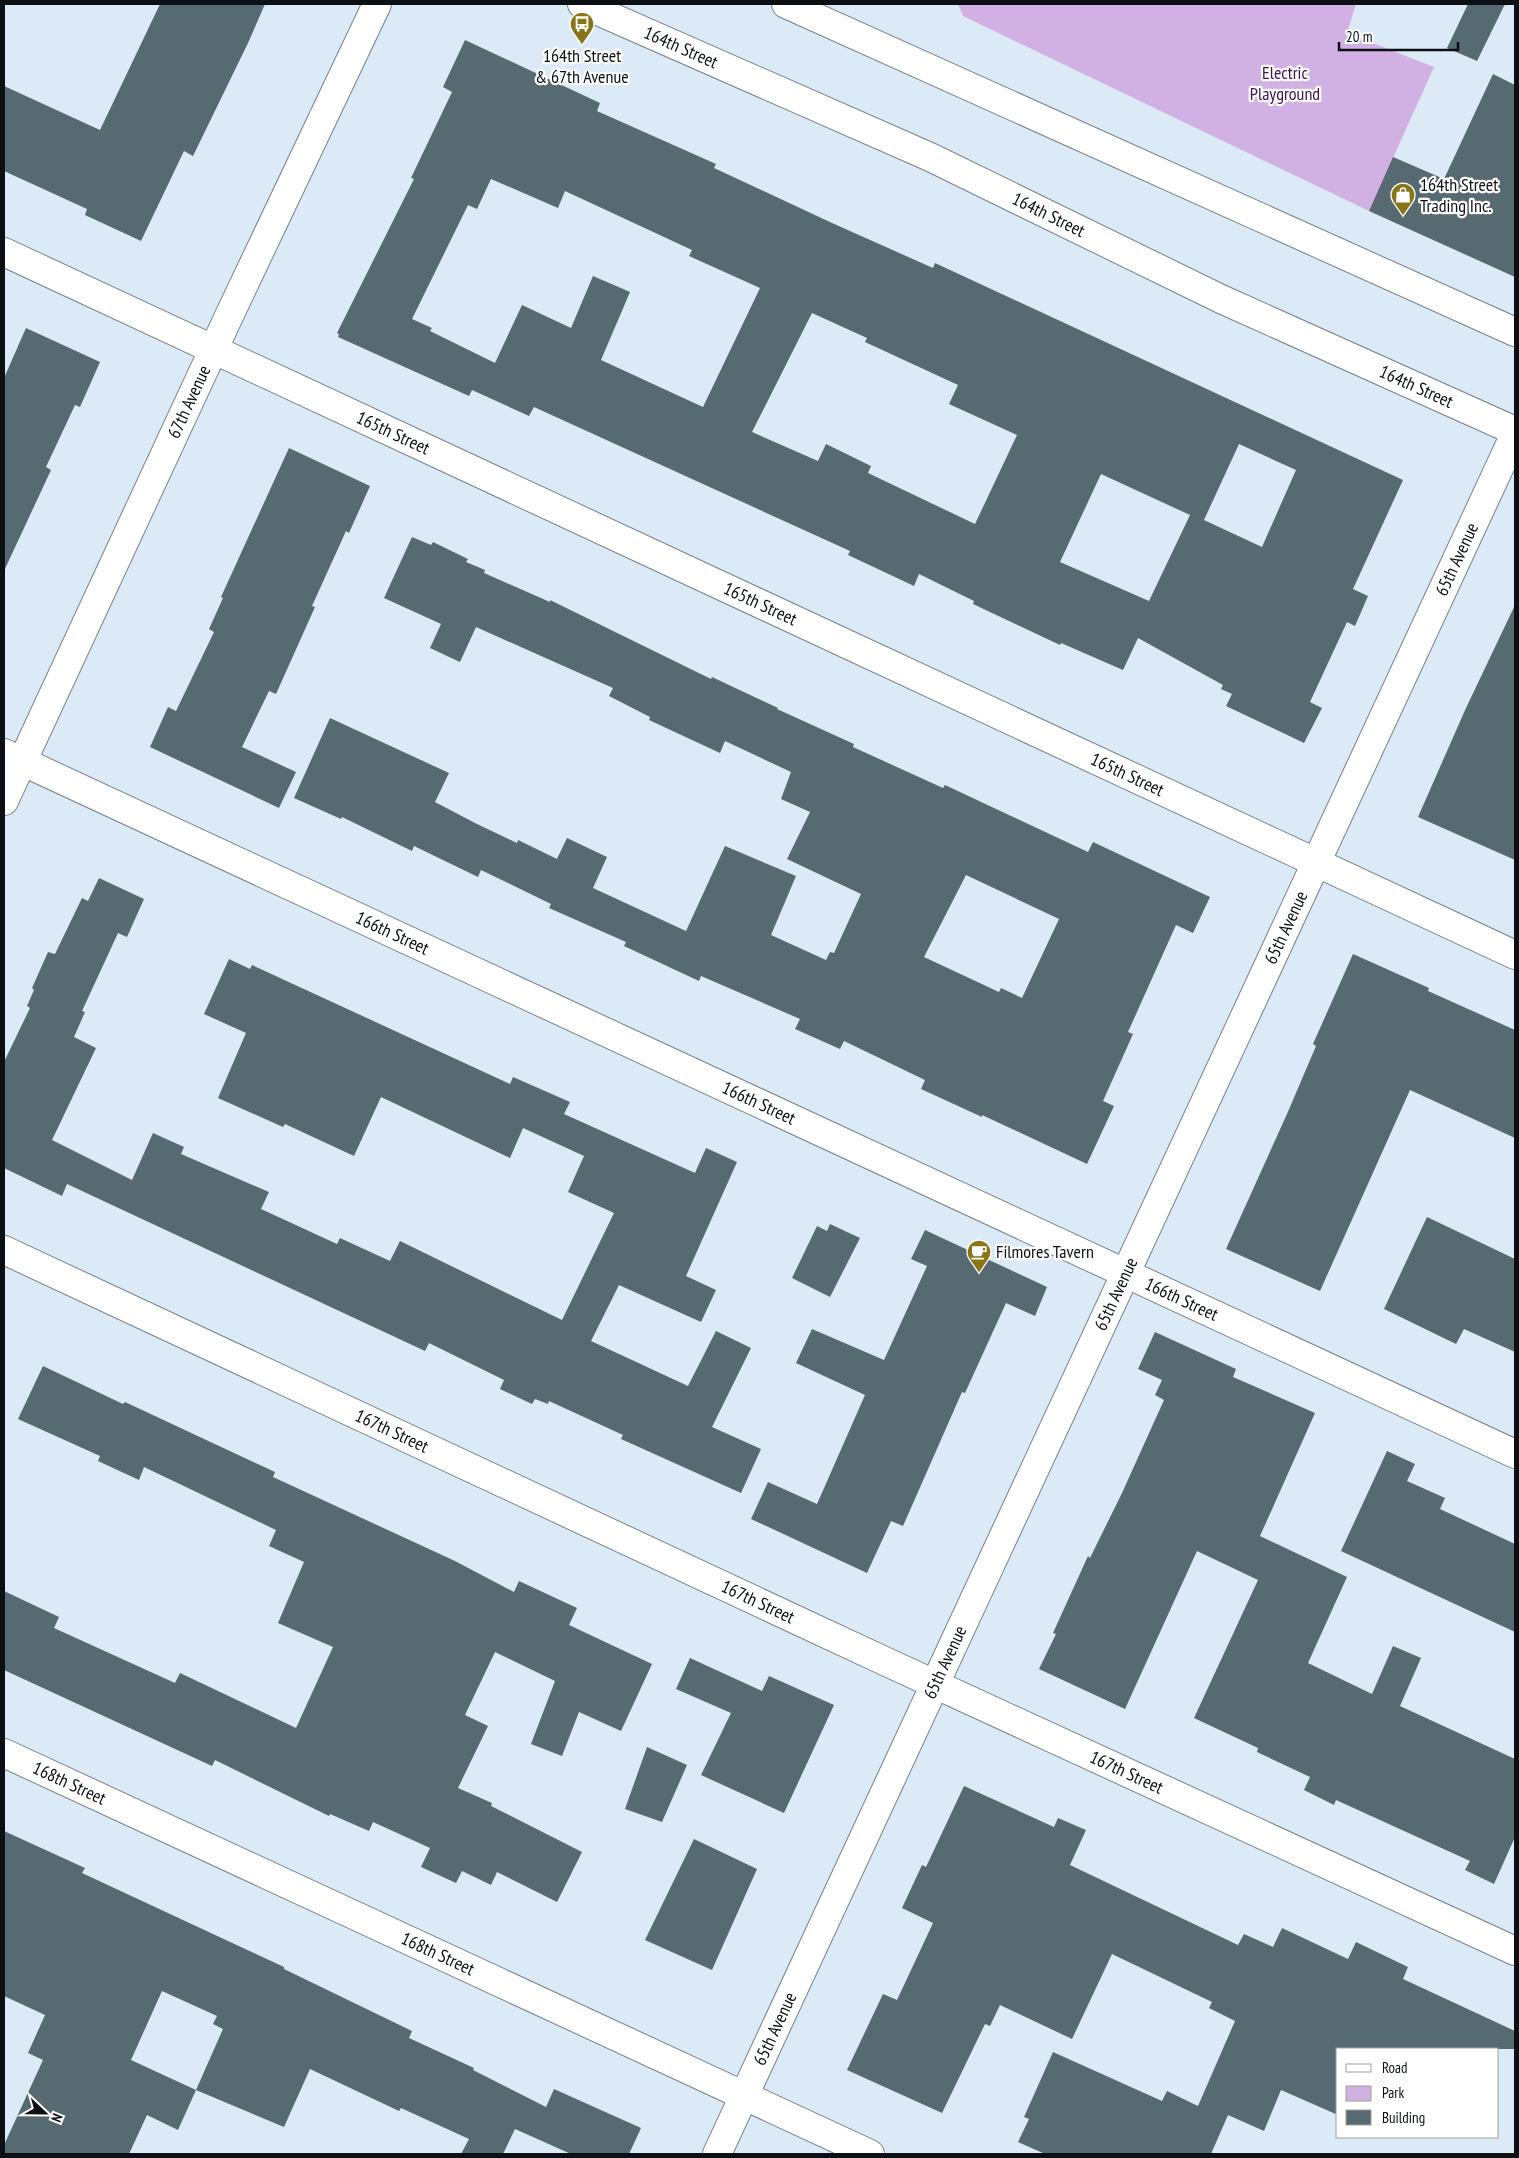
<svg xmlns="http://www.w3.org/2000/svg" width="1519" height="2158" font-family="'PT Sans Narrow',sans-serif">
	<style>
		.green { fill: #d1b1e3 }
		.building { fill: #586a71; fill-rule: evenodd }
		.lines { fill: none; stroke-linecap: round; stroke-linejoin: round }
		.minor-casing { stroke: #76828e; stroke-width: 30 }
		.tertiary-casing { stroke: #76828e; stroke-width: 30 }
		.minor { stroke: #fff; stroke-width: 28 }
		.tertiary { stroke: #fff; stroke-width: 28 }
		.labels { text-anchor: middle; stroke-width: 4.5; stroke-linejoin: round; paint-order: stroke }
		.street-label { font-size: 18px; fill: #0c1015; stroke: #fff }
		.poi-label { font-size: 18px; fill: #0c1015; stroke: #fff; text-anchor: start }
		.park-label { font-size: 18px; fill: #401055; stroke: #fff }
	</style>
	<rect width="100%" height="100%" fill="#dce9f7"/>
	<!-- green -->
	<path class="green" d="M958,4H1356L1347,33L1434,67L1369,211L963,16Z"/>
	<!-- building -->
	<path class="building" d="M160,4H265L248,43L193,156L184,151L141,241L85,215L87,209L4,171V86L100,130Z
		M1468,4H1505L1477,61L1447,48Z
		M465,40L600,103L597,111L716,164L714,168L832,223L933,268L935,263L1403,480L1353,589L1368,596L1355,626L1347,622L1310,702L1322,708L1304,743L1226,706L1232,694L1221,689L1223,685L1138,638L1123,670L1061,643L1060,645L973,604L974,601L919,574L914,586L848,555L850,551L534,407L529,416L472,390L469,396L338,337L339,334L337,333L414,179L411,178L452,92L443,87ZM491,179L558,208L565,191L692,250L689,256L760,288L703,407L601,360L630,292L593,276L571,328L522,305L495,363L430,331L432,328L412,319L468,205L477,209ZM812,313L867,338L865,342L958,385L949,404L1017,435L975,524L868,473L871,466L826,444L818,461L752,432ZM1239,444L1296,470L1262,547L1204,520ZM1101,474L1190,515L1149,601L1060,562Z
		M1493,74L1515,85V277L1369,211L1393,157L1444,179Z
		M26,328L100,362L80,407L75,405L46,467L51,470L4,571V378Z
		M289,448L370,486L349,533L346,531L312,606L315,607L276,694L269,691L242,747L296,772L279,808L150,747L168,707L176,711L214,632L209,629L223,598L221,597Z
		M412,537L431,545L433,542L468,559L466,562L485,570L484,573L550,602V600L711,679L712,677L778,708L777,709L854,744L853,747L943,788L945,785L1088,852L1093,842L1210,897L1193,933L1176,925L1128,1032L1133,1034L1103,1101L1114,1106L1087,1164L982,1115V1117L921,1089L925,1080L844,1041L840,1049L795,1029L800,1019L701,976L699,981L624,946L626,942L549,908L551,904L481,870L478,877L414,846L412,851L342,817L341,819L294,798L330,718L449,773L435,802L475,823L517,843L518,840L557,859L567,838L607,857L593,888L686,931L725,846L796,876L771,935L826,960L830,952L834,953L861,894L787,859L810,812L781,799L791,772L725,741L720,753L649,720L650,717L609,696L613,688L476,627L460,662L430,648L441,624L384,598ZM966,875L1059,919L1022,998L1001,988L999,992L924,957Z
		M1515,605V860L1418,817L1466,708Z
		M99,878L144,899L127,937L118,933L82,1011L85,1012L74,1037L96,1048L52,1140L132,1180L153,1133L184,1147L181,1154L269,1192L261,1209L337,1244L340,1238L390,1261L400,1241L562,1320L614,1213L568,1192L584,1156L523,1128L510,1158L381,1097L354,1156L285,1124L283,1127L218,1098L246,1033L204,1014L229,959L250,969L252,965L510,1084L513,1077L570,1102L564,1114L695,1173L706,1148L737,1162L686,1276L716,1290L701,1322L619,1285L591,1341L688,1386L716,1331L751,1348L712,1427L761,1449L741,1493L621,1439L623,1435L549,1401L548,1404L535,1399L532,1404L500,1389L504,1380L429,1343L425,1351L67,1184L62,1196L4,1168V1062L30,1008L27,1006L34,990L32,988L48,952L55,954L82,898L88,901Z
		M1353,954L1429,988L1428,991L1515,1030V1138L1410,1090L1320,1291L1226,1249L1287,1114L1316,1046L1313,1044Z
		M1427,1217L1515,1259V1352L1464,1329L1456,1344L1384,1309Z
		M830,1224L860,1238L830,1297L792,1278L817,1226L827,1231Z
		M925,1230L1047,1287L1035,1316L1006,1303L965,1393L962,1392L903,1526L891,1521L867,1573L751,1519L768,1482L817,1504L865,1395L796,1363L812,1329L884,1360L927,1266L911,1259Z
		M1155,1332L1236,1369L1233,1377L1315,1413L1260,1536L1347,1577L1308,1663L1372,1694L1393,1646L1421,1658L1400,1706L1515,1759V1837L1494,1884L1465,1870L1470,1861L1336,1800L1334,1805L1304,1790L1310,1777L1257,1752L1258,1748L1194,1718L1258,1580L1197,1551L1125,1709L1039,1669L1056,1634L1053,1633L1088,1556L1090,1558L1122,1493L1164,1400L1155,1395L1162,1380L1138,1369Z
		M43,1366L123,1404L125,1402L275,1472L273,1477L455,1561L514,1592L519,1581L577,1608L569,1625L652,1664L621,1731L579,1712L562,1756L531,1744L555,1681L495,1652L465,1715L488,1726L458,1788L492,1803L491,1806L582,1852L557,1902L497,1872L491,1885L462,1871L456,1883L421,1867L430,1848L373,1822L369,1831L330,1814L329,1816L215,1760L212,1766L4,1670V1591L59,1617L54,1628L175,1683L180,1673L296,1728L333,1647L278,1623L304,1562L269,1546L276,1530L144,1467L139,1480L98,1461L100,1456L18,1419Z
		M1387,1451L1415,1464L1407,1481L1445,1498L1440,1509L1515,1544V1632L1341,1551Z
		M690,1658L762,1691L769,1676L834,1705L784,1813L701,1775L731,1713L676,1689Z
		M647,1747L687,1765L662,1822L625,1809Z
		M964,1786L1054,1827L1058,1818L1086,1830L1070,1865L1238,1945L1244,1934L1273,1947L1282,1928L1348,1959L1356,1942L1408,1967L1403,1979L1515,2031V2049H1338V2115L1281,2090L1264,2131L1228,2115L1211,2154H1045L1018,2142L1029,2119L1024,2117L1053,2052L1162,2101L1167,2091L1198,2106L1235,2021L1209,2008L1212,2002L1112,1954L1072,2039L1000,2005L990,2026L985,2024L942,2113L847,2070L883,1994L897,2000L933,1923L902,1908L922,1865L926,1867Z
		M4,1831L85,1868L82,1873L284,1967V1969L412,2031L409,2038L474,2068L473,2070L546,2107L554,2089L641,2128L629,2154H571L515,2129L503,2154H461L469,2139L401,2108L399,2111L310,2069L284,2127L196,2090L223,2029L213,2024L217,2016L162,1991L131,2060L196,2090L178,2130L147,2115L129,2154H4V2145L43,2060L28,2053L45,2015L4,1996Z
		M694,1839L757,1869L712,1970L645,1940Z"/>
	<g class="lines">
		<defs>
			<g id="minor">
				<path id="s1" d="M4,252L1515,955"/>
				<path id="s2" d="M4,753L1515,1454"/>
				<path id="s3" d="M4,801L229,316L377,4"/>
				<path id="s4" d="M4,1250L878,1658L1515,1951"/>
				<path id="s5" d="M4,1753L870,2154"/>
				<path id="s6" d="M717,2154L1515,434"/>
			</g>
			<g id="tertiary">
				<path id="s7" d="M582,4L930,157L1221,299L1515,431"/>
				<path d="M786,4L1515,332"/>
			</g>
		</defs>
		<!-- minor casing -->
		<use href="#minor" class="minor-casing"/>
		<!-- tertiary casing -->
		<use href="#tertiary" class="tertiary-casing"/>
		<!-- minor -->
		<use href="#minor" class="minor"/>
		<!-- tertiary -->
		<use href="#tertiary" class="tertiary"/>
	</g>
	<!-- icons -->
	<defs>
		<symbol id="bus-pin" viewBox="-11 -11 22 30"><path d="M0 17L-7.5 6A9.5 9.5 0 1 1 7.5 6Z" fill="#887518" stroke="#fff"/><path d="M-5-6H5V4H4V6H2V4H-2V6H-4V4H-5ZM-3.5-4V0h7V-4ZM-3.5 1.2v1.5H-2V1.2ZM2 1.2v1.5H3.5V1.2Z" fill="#fff"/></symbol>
		<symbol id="shop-pin" viewBox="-11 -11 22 30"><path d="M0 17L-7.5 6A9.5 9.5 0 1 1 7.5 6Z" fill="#887518" stroke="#fff"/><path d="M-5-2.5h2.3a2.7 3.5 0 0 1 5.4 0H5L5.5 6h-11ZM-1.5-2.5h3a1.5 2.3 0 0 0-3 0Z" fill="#fff"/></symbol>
		<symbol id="cafe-pin" viewBox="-11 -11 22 30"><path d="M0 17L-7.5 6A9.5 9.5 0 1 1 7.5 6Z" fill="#887518" stroke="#fff"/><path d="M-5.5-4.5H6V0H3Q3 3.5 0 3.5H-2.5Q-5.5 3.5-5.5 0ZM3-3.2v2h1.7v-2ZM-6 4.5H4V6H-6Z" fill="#fff"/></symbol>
	</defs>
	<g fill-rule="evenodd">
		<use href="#bus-pin" x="568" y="10" width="28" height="38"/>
		<use href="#shop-pin" x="1389" y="181" width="28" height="38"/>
		<use href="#cafe-pin" x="965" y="1238" width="28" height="38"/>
	</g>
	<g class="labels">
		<!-- street labels -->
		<g class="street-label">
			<text dy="6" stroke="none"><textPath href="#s7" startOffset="108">164th Street</textPath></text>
			<text dy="6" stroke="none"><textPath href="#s7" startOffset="512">164th Street</textPath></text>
			<text dy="6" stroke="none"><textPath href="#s7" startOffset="918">164th Street</textPath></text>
			<text dy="6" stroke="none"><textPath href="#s3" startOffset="440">67th Avenue</textPath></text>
			<text dy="6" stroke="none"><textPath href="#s1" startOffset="429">165th Street</textPath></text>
			<text dy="6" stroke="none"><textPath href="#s6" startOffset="1758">65th Avenue</textPath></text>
			<text dy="6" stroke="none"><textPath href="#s1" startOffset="834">165th Street</textPath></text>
			<text dy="6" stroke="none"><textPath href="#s1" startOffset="1239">165th Street</textPath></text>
			<text dy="6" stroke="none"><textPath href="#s6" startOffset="1352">65th Avenue</textPath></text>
			<text dy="6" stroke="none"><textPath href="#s2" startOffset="428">166th Street</textPath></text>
			<text dy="6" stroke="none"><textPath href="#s2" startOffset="832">166th Street</textPath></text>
			<text dy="6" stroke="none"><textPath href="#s6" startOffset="948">65th Avenue</textPath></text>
			<text dy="6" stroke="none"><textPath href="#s2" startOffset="1298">166th Street</textPath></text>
			<text dy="6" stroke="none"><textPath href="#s4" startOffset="428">167th Street</textPath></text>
			<text dy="6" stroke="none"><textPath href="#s4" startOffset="832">167th Street</textPath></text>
			<text dy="6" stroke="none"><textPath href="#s6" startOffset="542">65th Avenue</textPath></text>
			<text dy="6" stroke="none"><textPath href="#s4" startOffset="1238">167th Street</textPath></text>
			<text dy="6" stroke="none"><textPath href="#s5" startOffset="72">168th Street</textPath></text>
			<text dy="6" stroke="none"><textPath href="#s5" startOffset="478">168th Street</textPath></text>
			<text dy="6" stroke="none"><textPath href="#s6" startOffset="138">65th Avenue</textPath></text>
		</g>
		<!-- poi labels -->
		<g class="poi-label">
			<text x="582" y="62" text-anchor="middle">164th Street<tspan x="582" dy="21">&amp; 67th Avenue</tspan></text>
			<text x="1420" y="191">164th Street<tspan x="1420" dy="21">Trading Inc.</tspan></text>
			<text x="996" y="1258">Filmores Tavern</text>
		</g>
		<!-- park labels -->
		<g class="park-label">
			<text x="1285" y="79">Electric<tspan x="1285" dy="21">Playground</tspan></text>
		</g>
	</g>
	<!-- border -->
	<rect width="1519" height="2158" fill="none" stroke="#0c1015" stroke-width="10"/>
	<!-- legend -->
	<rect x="1336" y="2048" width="162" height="90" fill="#ffffff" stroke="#9e9fa1"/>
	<rect x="1346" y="2064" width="25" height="8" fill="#ffffff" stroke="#9e9fa1"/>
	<text x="1382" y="2073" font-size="15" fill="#0c1015">Road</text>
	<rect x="1346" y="2086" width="25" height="15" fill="#d1b1e3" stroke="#9e9fa1"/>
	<text x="1382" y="2098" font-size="15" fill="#0c1015">Park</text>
	<rect x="1346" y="2110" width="25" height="15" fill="#586a71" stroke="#9e9fa1"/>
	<text x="1382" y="2123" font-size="15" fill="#0c1015">Building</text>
	<!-- north arrow -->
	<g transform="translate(45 2113) rotate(112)" stroke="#ffffff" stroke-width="4" paint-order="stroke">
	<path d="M0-4L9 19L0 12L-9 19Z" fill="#0c1015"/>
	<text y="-8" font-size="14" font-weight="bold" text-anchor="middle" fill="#0c1015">N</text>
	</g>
	<!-- scale -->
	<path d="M1339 42v8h119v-8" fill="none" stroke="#0c1015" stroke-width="2.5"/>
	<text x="1346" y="42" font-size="15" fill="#0c1015" stroke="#ffffff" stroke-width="4" paint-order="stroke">20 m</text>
</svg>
